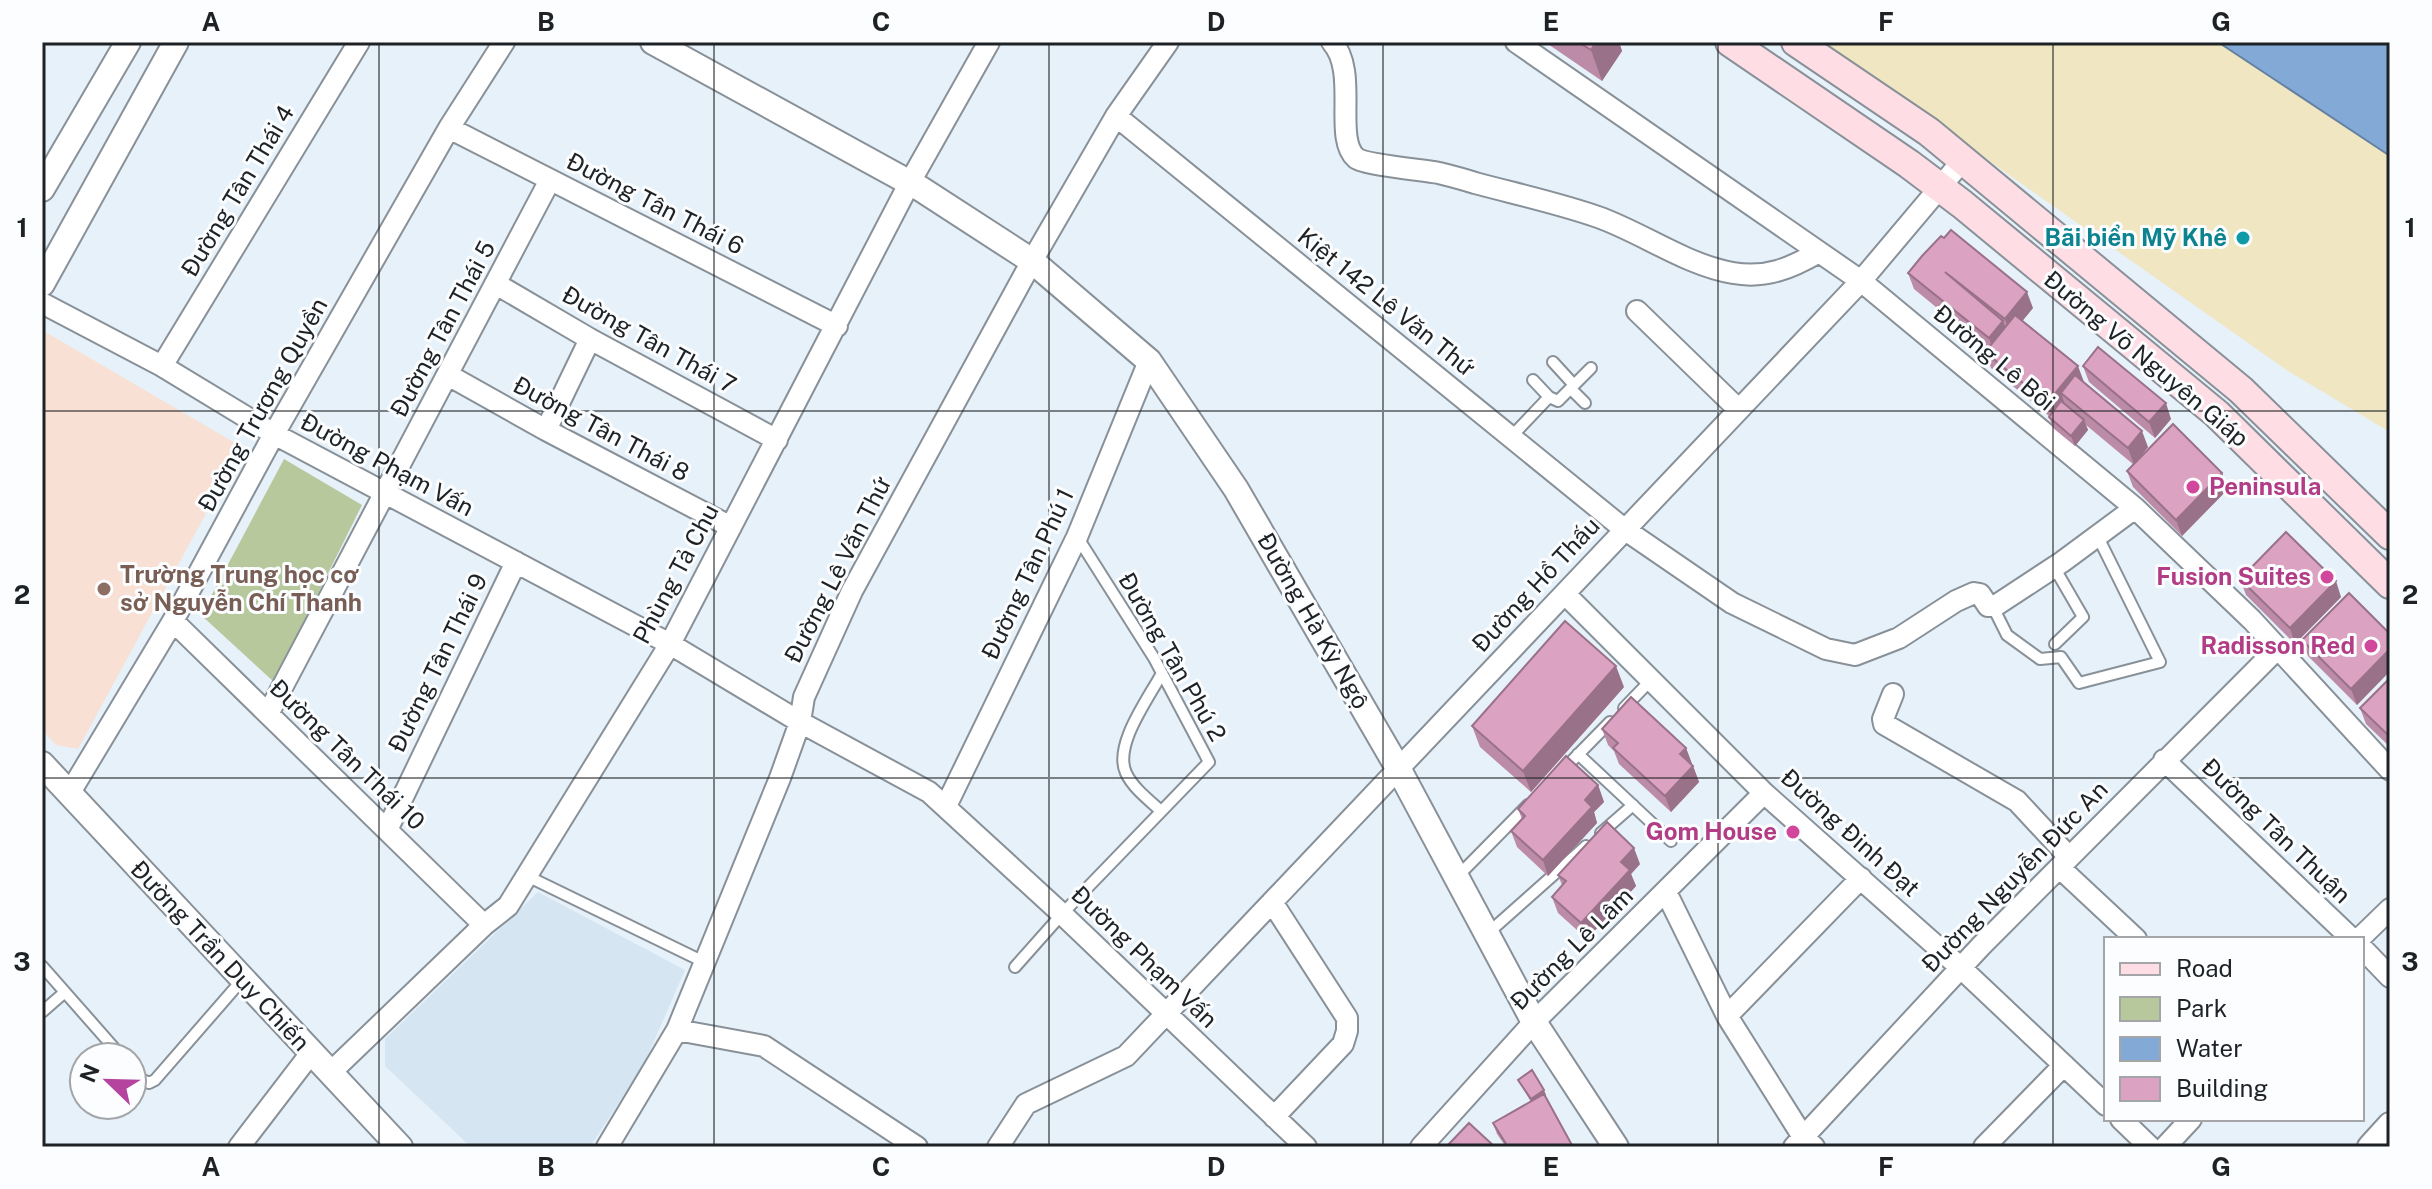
<svg xmlns="http://www.w3.org/2000/svg" width="2432" height="1189" font-family="'Public Sans',sans-serif">
	<style>
		.built { fill: #d5e5f2 }
		.education { fill: #f8e0d5 }
		.green { fill: #b8c89d }
		.sand { fill: #f0e6c1 }
		.water { fill: #83aad7; stroke: #6581a2; stroke-width: 2 }
		.lines { fill: none; stroke-linecap: round; stroke-linejoin: round }
		.service-casing { stroke: #889098; stroke-width: 14 }
		.minor-casing { stroke: #889098; stroke-width: 24 }
		.tertiary-casing { stroke: #889098; stroke-width: 28 }
		.secondary-casing { stroke: #889098; stroke-width: 32 }
		.service { stroke: #fff; stroke-width: 10 }
		.minor { stroke: #fff; stroke-width: 20 }
		.tertiary { stroke: #fff; stroke-width: 24 }
		.secondary { stroke: #fedde5; stroke-width: 28 }
		.wall { fill: #bc8ba7 }
		.shaded-wall { fill: #997188 }
		.building { fill: #dba2c2; stroke: #997188; stroke-width: 2 }
		.grid { fill: none; stroke: #1f2225; stroke-width: 2; stroke-opacity: 0.55 }
		.culture-dot { fill: #0f9aa8; stroke: #fbfdff; stroke-width: 3 }
		.hotel-dot { fill: #d1479c; stroke: #fbfdff; stroke-width: 3 }
		.education-dot { fill: #8d6e63; stroke: #fbfdff; stroke-width: 3 }
		.labels { text-anchor: middle; stroke-width: 6; stroke-linejoin: round; paint-order: stroke }
		.street-label { font-size: 24px; fill: #1f2225; stroke: #fbfdff }
		.culture-label { font-size: 24px; font-weight: bold; fill: #0d838f; stroke: #fbfdff; text-anchor: end }
		.hotel-label { font-size: 24px; font-weight: bold; fill: #b23c85; stroke: #fbfdff; text-anchor: end }
		.education-label { font-size: 24px; font-weight: bold; fill: #785e54; stroke: #fbfdff; text-anchor: start }
		.neatline { fill: none; stroke: #1f2225; stroke-width: 3 }
		.grid-label { font-size: 26px; text-anchor: middle; font-weight: bold; fill: #1f2225 }
	</style>
	<rect width="100%" height="100%" fill="#e7f1f9"/>
	<!-- built -->
	<path class="built" d="M538,892L685,970L644,1064L590,1147H471L385,1066V1039Z"/>
	<!-- education -->
	<path class="education" d="M42,330L242,447L78,749L56,745L42,730Z"/>
	<!-- green -->
	<path class="green" d="M284,459L362,505L274,682L201,615Z"/>
	<!-- sand -->
	<path class="sand" d="M1820,42H2218L2390,156V432L2288,371Z"/>
	<!-- water -->
	<path class="water" d="M2218,42H2390V156Z"/>
	<g class="lines">
		<defs>
			<path id="service" d="M1553,362L1574,385
				M1571,389L1585,403
				M1549,397L1558,401L1591,368
				M1511,437L1549,397L1533,380
				M2054,567L2083,617L2055,644
				M1993,607L2007,635L2040,659L2061,657L2079,683L2160,662L2097,535
				M1624,708L1651,680
				M1578,754L1671,841
				M1562,771L1610,722
				M1161,811C1149,800 1133,788 1126,773C1113,745 1149,698 1162,673
				M1601,833L1633,805
				M527,876L704,962
				M1458,876L1528,805
				M1487,934L1586,846
				M42,966L122,1057
				M1015,967L1062,914L1209,762L1154,658L1078,538
				M42,1012L65,992
				M132,1069L141,1079L149,1083L155,1080L242,980"/>
			<path id="minor" d="M1332,42C1359,72 1333,138 1356,158C1365,165 1424,170 1439,173C1451,176 1463,179 1475,183C1516,194 1558,203 1598,217C1643,233 1686,265 1733,273C1766,279 1791,268 1819,252
				M1516,42L1861,281L2135,508L2252,620L2390,770
				M1116,116L1624,529L1732,603L1826,649L1855,655L1899,638L1956,601L1974,593L1980,594L1988,606H1995L2062,562L2135,508
				M449,128L837,326
				M496,284L590,339L777,440
				M42,303L162,366L274,434L670,644L800,722L929,792L1062,914L1306,1147
				M1637,311L1738,409
				M162,366L359,42
				M448,375L546,430L731,527
				M546,430L590,339
				M1565,594L1764,793L1961,968L2106,1105
				M173,621L484,925
				M1893,694L1883,719L1884,724L2017,801L2069,857
				M268,714L550,180
				M2164,760L2352,939
				M69,794L173,621L274,434L449,128L504,42
				M946,806L1077,537L1149,361
				M387,830L516,562
				M2060,868L2136,939
				M1666,892L1727,1016L1803,1137L1814,1147
				M1272,902L1347,1018V1031L1343,1044L1274,1117
				M2359,939L2390,909
				M2362,948L2390,977
				M1727,1016L1861,878
				M677,1030L764,1046L917,1147
				M330,1073L484,925L508,906L670,644L910,182L989,42
				M2121,1119L2150,1147
				M239,1147L311,1053
				M607,1147L677,1030L780,778L800,722L804,697L852,591L1032,261L1116,116L1168,42
				M998,1147L1026,1104L1126,1056L1861,281L1963,160
				M1421,1147L1534,1022L1764,793
				M1794,1147L1981,946L2278,648
				M1984,1147L2064,1065
				M2165,1147L2191,1119"/>
			<path id="tertiary" d="M653,42L921,189L1032,261L1149,361L1236,489L1398,768L1534,1022L1616,1147
				M42,189L128,42
				M42,284L176,42
				M42,764L400,1147
				M2370,1147L2390,1125"/>
			<path id="secondary" d="M1730,42L1909,164L1962,204L2217,414L2390,584
				M1796,42L1929,132L2241,390L2390,535"/>
		</defs>
		<!-- service casing -->
		<use href="#service" class="service-casing"/>
		<!-- minor casing -->
		<use href="#minor" class="minor-casing"/>
		<!-- tertiary casing -->
		<use href="#tertiary" class="tertiary-casing"/>
		<!-- secondary casing -->
		<use href="#secondary" class="secondary-casing"/>
		<!-- service -->
		<use href="#service" class="service"/>
		<!-- minor -->
		<use href="#minor" class="minor"/>
		<!-- tertiary -->
		<use href="#tertiary" class="tertiary"/>
		<!-- secondary -->
		<use href="#secondary" class="secondary"/>
	</g>
	<!-- wall -->
	<path class="wall" d="M1545,42H1619L1622,51L1602,81Z
		M1908,273L2033,308L2022,321L2148,447L2134,465L2086,425L2088,430L2075,446L2053,428L2049,417V416L1991,368L1985,352L1987,349L1914,289Z
		M2083,366L2171,419L2155,438L2089,382Z
		M2127,471L2222,473L2228,489L2182,536L2133,487Z
		M2240,579L2341,597L2295,644L2246,595Z
		M2390,634V671L2357,705L2308,656L2302,640Z
		M2390,678V747L2366,724L2360,708Z
		M1624,687L1531,792L1480,747L1472,726Z
		M1602,729L1686,748L1692,764L1691,765L1693,766L1699,782L1671,812L1619,764L1614,751L1608,745Z
		M1598,785L1604,802L1594,812L1597,823L1548,876L1517,847L1511,831L1522,819L1518,809Z
		M1640,864L1631,874L1636,886L1587,939L1558,913L1552,897L1562,885L1558,875Z
		M1518,1080L1546,1095L1545,1096L1573,1147H1506L1497,1134L1493,1123L1531,1102Z"/>
	<!-- shaded-wall -->
	<path class="shaded-wall" d="M1596,42H1619L1622,51L1602,81L1591,50Z
		M2027,292L2033,308L2011,335L2005,319Z
		M2003,321L2009,337L1995,355L1989,338Z
		M2078,366L2084,382L2061,393L2065,405L2053,419L2047,403Z
		M2166,403L2171,419L2155,438L2149,422Z
		M2084,420L2088,430L2075,446L2071,436Z
		M2142,431L2148,447L2134,465L2128,448Z
		M2222,473L2228,489L2182,536L2176,520Z
		M2336,581L2341,597L2295,644L2290,628Z
		M2390,649V671L2357,705L2351,689Z
		M1616,666L1624,687L1531,792L1523,771Z
		M1686,748L1692,764L1686,770L1680,754Z
		M1693,766L1699,782L1671,812L1665,796Z
		M1598,785L1604,802L1594,812L1597,823L1548,876L1543,860L1585,800Z
		M1634,848L1640,864L1631,874L1636,886L1587,939L1581,923L1621,862Z
		M1544,1090L1546,1095L1533,1105L1531,1099Z"/>
	<!-- building -->
	<path class="building" d="M1578,42H1596L1591,50Z
		M1951,230L2027,292L2005,319L1945,272L2003,321L1989,338L1908,273L1922,256L1941,236L1944,238Z
		M2015,315L2078,366L2047,403L1985,352Z
		M2098,347L2166,403L2149,422L2083,366Z
		M2075,375L2142,431L2128,448L2061,393Z
		M2061,401L2084,420L2071,436L2049,417Z
		M2173,424L2222,473L2176,520L2127,471Z
		M2286,532L2336,581L2290,628L2240,579Z
		M2349,593L2390,634V649L2351,689L2302,640Z
		M1565,621L1616,666L1523,771L1472,726Z
		M2390,678V737L2360,708Z
		M1631,697L1686,748L1680,754L1693,766L1665,796L1613,748L1618,743L1602,729Z
		M1566,756L1598,785L1585,800L1592,807L1543,860L1511,831L1525,816L1518,809Z
		M1607,822L1634,848L1621,862L1630,870L1581,923L1552,897L1566,881L1558,875Z
		M1532,1070L1544,1090L1531,1099L1518,1080Z
		M1544,1094L1573,1147H1508L1493,1123Z
		M1469,1123L1495,1147H1446Z"/>
	<!-- grid -->
	<path class="grid" d="M379,42V1147M714,42V1147M1049,42V1147M1383,42V1147M1718,42V1147M2053,42V1147M42,411H2390M42,778H2390"/>
	<!-- markers -->
	<circle class="culture-dot" cx="2243" cy="238" r="8"/>
	<g class="hotel-dot">
		<circle cx="2193" cy="487" r="8"/>
		<circle cx="2327" cy="577" r="8"/>
		<circle cx="2371" cy="646" r="8"/>
		<circle cx="1793" cy="832" r="8"/>
	</g>
	<circle class="education-dot" cx="104" cy="589" r="8"/>
	<g class="labels">
		<!-- street labels -->
		<g class="street-label">
			<text transform="translate(238 191) rotate(-59)" y="8">Đường Tân Thái 4</text>
			<text transform="translate(655 204) rotate(27)" y="8">Đường Tân Thái 6</text>
			<text transform="translate(1386 302) rotate(39)" y="8">Kiệt 142 Lê Văn Thứ</text>
			<text transform="translate(443 329) rotate(-62)" y="8">Đường Tân Thái 5</text>
			<text transform="translate(649 340) rotate(29)" y="8">Đường Tân Thái 7</text>
			<text transform="translate(1994 358) rotate(40)" y="8">Đường Lê Bôi</text>
			<text transform="translate(2146 359) rotate(40)" y="8">Đường Võ Nguyên Giáp</text>
			<text transform="translate(263 405) rotate(-61)" y="8">Đường Trương Quyền</text>
			<text transform="translate(601 429) rotate(28)" y="8">Đường Tân Thái 8</text>
			<text transform="translate(387 465) rotate(28)" y="8">Đường Phạm Vấn</text>
			<text transform="translate(838 570) rotate(-63)" y="8">Đường Lê Văn Thứ</text>
			<text transform="translate(676 574) rotate(-62)" y="8">Phùng Tả Chu</text>
			<text transform="translate(1028 574) rotate(-65)" y="8">Đường Tân Phú 1</text>
			<text transform="translate(1536 585) rotate(-47)" y="8">Đường Hồ Thấu</text>
			<text transform="translate(1313 621) rotate(60)" y="8">Đường Hà Kỳ Ngộ</text>
			<text transform="translate(1172 657) rotate(60)" y="8">Đường Tân Phú 2</text>
			<text transform="translate(438 663) rotate(-64)" y="8">Đường Tân Thái 9</text>
			<text transform="translate(347 755) rotate(44)" y="8">Đường Tân Thái 10</text>
			<text transform="translate(2276 831) rotate(44)" y="8">Đường Tân Thuận</text>
			<text transform="translate(1850 833) rotate(42)" y="8">Đường Đinh Đạt</text>
			<text transform="translate(2015 877) rotate(-46)" y="8">Đường Nguyễn Đức An</text>
			<text transform="translate(1572 949) rotate(-45)" y="8">Đường Lê Lâm</text>
			<text transform="translate(220 956) rotate(47)" y="8">Đường Trần Duy Chiến</text>
			<text transform="translate(1144 957) rotate(44)" y="8">Đường Phạm Vấn</text>
		</g>
		<!-- culture labels -->
		<g class="culture-label">
			<text x="2227" y="246">Bãi biển Mỹ Khê</text>
		</g>
		<!-- hotel labels -->
		<g class="hotel-label">
			<text x="2209" y="495" text-anchor="start">Peninsula</text>
			<text x="2311" y="585">Fusion Suites</text>
			<text x="2355" y="654">Radisson Red</text>
			<text x="1777" y="840">Gom House</text>
		</g>
		<!-- education labels -->
		<g class="education-label">
			<text x="120" y="583">Trường Trung học cơ<tspan x="120" dy="28">sở Nguyễn Chí Thanh</tspan></text>
		</g>
	</g>
	<!-- border -->
	<rect width="2432" height="1189" fill="none" stroke="#fbfdff" stroke-width="88"/>
	<!-- legend -->
	<rect x="2104" y="937" width="260" height="184" fill="#fbfdff" stroke="#a3a5a8" stroke-width="2"/>
	<rect x="2120" y="963" width="40" height="12" fill="#fedde5" stroke="#a3a5a8" stroke-width="2"/>
	<text x="2176" y="977" font-size="24" fill="#1f2225">Road</text>
	<rect x="2120" y="997" width="40" height="24" fill="#b8c89d" stroke="#a3a5a8" stroke-width="2"/>
	<text x="2176" y="1017" font-size="24" fill="#1f2225">Park</text>
	<rect x="2120" y="1037" width="40" height="24" fill="#83aad7" stroke="#a3a5a8" stroke-width="2"/>
	<text x="2176" y="1057" font-size="24" fill="#1f2225">Water</text>
	<rect x="2120" y="1077" width="40" height="24" fill="#dba2c2" stroke="#a3a5a8" stroke-width="2"/>
	<text x="2176" y="1097" font-size="24" fill="#1f2225">Building</text>
	<!-- north arrow -->
	<g transform="translate(108 1081) rotate(293)"><circle r="38" fill="#fbfdff" stroke="#a3a5a8" stroke-width="2"/>
	<path d="M0-6L14 30L0 20L-14 30Z" fill="#b5449f"/>
	<text y="-12" font-size="22" font-weight="bold" text-anchor="middle" fill="#1f2225">N</text>
	</g>
	<rect x="44" y="44" width="2344" height="1101" class="neatline"/>
	<g class="grid-label">
		<text x="211" y="31">A</text>
		<text x="546" y="31">B</text>
		<text x="881" y="31">C</text>
		<text x="1216" y="31">D</text>
		<text x="1551" y="31">E</text>
		<text x="1886" y="31">F</text>
		<text x="2221" y="31">G</text>
		<text x="22" y="237">1</text>
		<text x="2410" y="237">1</text>
		<text x="22" y="604">2</text>
		<text x="2410" y="604">2</text>
		<text x="22" y="971">3</text>
		<text x="2410" y="971">3</text>
		<text x="211" y="1176">A</text>
		<text x="546" y="1176">B</text>
		<text x="881" y="1176">C</text>
		<text x="1216" y="1176">D</text>
		<text x="1551" y="1176">E</text>
		<text x="1886" y="1176">F</text>
		<text x="2221" y="1176">G</text>
	</g>
</svg>
